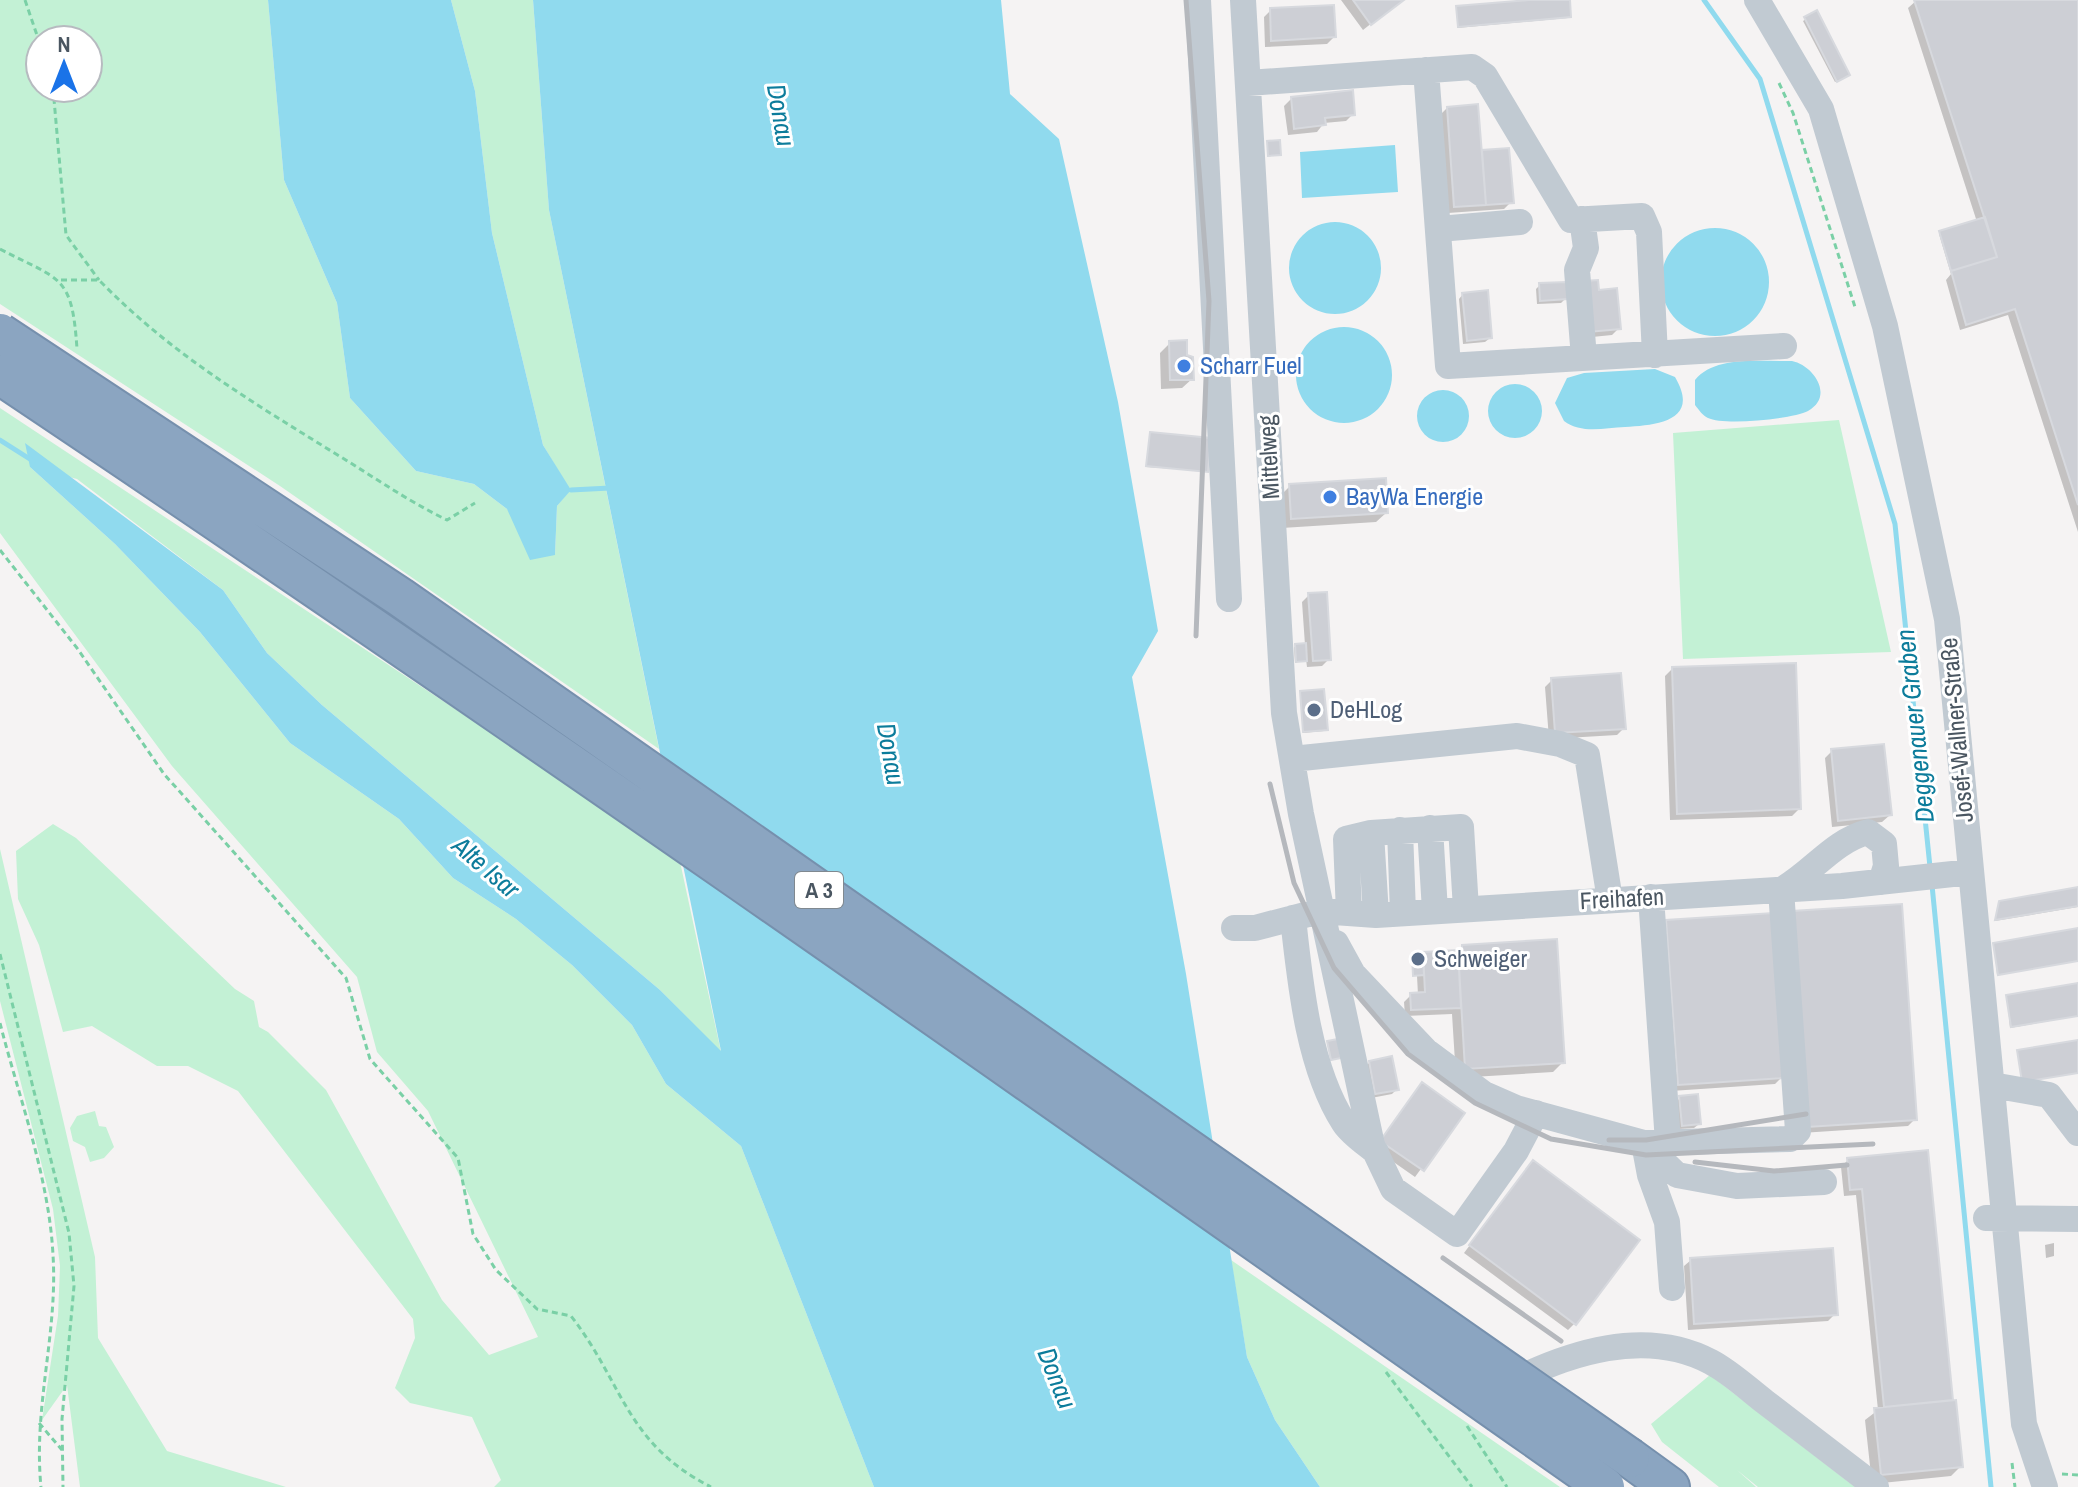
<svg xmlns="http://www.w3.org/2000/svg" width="2078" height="1487" font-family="'Archivo Narrow',sans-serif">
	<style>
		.green { fill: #c3f1d5; fill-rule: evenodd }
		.water { fill: #90daee }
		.shadow { fill: #0003 }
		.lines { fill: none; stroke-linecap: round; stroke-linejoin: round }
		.stream { stroke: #90daee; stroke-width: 5 }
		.building { fill: #cdcfd5; stroke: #d7d9de; stroke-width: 2 }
		.highway-casing { stroke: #7690ad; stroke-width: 42 }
		.path { stroke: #7ad0a6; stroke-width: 3; stroke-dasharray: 6 4; stroke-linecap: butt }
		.minor { stroke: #c1cad2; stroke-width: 26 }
		.highway { stroke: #8ba5c1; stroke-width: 38 }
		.rail { stroke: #b5b8bd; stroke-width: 5 }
		.highway-bridge-casing { stroke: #7690ad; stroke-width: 42; stroke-linecap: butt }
		.highway-bridge { stroke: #8ba5c1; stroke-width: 38 }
		.shop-dot { fill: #3f7fe0; stroke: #fff; stroke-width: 3 }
		.service-dot { fill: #5c6f8a; stroke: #fff; stroke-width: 3 }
		.labels { text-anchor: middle; stroke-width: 6; stroke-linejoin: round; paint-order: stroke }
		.shield { fill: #fff; stroke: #808990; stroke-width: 2 }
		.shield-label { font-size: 22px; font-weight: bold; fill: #4a5661 }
		.shop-label { font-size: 24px; fill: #366cbe; stroke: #fff; text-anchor: start }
		.street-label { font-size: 24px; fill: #4a5661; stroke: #fff }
		.service-label { font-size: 24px; fill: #4e5e75; stroke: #fff; text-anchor: start }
		.water-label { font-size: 26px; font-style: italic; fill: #0c7c9b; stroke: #fff }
	</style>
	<rect width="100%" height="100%" fill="#f5f3f3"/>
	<!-- green -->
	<path class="green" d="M0,0H268L284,180L337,303L350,398L416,471L474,484L507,509L555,555L557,506L570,490L543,445L492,233L475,91L451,0H533L549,210L659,749L280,486L0,304ZM40,40H88V88H40Z
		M0,408L679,857L721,1052L660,990L322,705L267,653L223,590L77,479L30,467L115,544L200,632L290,743L399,819L453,878L516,919L572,965L632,1025L666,1084L741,1146L874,1487H494L501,1480L472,1417L410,1403L395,1388L415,1338L413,1319L238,1091L188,1066H157L92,1026L63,1032L39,945L18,899L16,851L53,824L76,838L235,989L254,1001L259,1027L268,1032L326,1090L442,1300L489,1355L538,1337L428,1111L377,1052L357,977L172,766L0,533Z
		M1839,420L1891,652L1683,659L1673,433Z
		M0,849L95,1257L98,1338L167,1451L286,1487H80L67,1385L42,1420L58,1316L60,1266L53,1209L0,1001Z
		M95,1111L99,1126L106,1127L114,1147L104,1158L90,1162L85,1147L73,1141L70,1128L77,1116Z
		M1231,1260L1560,1487H1320L1275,1420L1247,1357Z
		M1710,1375L1855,1487H1758L1737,1470L1756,1487H1719L1662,1442L1651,1424Z"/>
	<!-- water -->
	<path class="water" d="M268,0H451L475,91L492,233L543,445L571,490L557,506L555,555L530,560L507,509L474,484L416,471L350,398L337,303L284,180Z
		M533,0H1001L1010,94L1059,139L1118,402L1158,631L1132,677L1186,974L1247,1357L1275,1420L1320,1487H874L741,1146L666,1084L632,1025L572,965L516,919L453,878L399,819L290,743L200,632L115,544L30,467L25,443L223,590L267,653L322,705L660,990L721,1051L549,210Z
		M1395,145L1398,192L1302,198L1300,152Z
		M1289 268a46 46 0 1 1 92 0a46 46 0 1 1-92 0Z
		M1661 282a54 54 0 1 1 108 0a54 54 0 1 1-108 0Z
		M1296 375a48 48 0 1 1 96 0a48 48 0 1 1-96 0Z
		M1792,361C1813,365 1835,396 1808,411C1793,419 1724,426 1708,418C1703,416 1699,410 1695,405V380C1715,355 1762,362 1792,361Z
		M1655,369L1675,377C1701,421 1657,425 1625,427C1604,428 1581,434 1564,421L1555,403L1567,378L1584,373Z
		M1488 411a27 27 0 1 1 54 0a27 27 0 1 1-54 0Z
		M1417 416a26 26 0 1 1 52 0a26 26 0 1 1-52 0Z"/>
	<!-- shadow -->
	<path class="shadow" d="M1341,0H1401L1363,30Z
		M1568,0V18L1457,28V8Z
		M1917,0L2078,1V532L2008,315L1960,330L1946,280L1951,274L1939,234L1977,222L1908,8Z
		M1271,10L1334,37L1327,44L1265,47L1264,17Z
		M1816,13L1846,76L1835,82L1803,21Z
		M1291,99L1353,114L1346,121L1324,123L1317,132L1288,135L1284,106Z
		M1447,108L1480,152L1508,150L1511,202L1504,209L1448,213L1440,115Z
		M1540,285L1566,298L1561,303L1537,304L1536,289Z
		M1597,292L1619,328L1612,335L1582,338Z
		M1463,294L1490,338L1485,342L1463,344L1459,299Z
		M1170,343L1185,356L1192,379L1182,388L1161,389L1160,353Z
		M1151,434L1206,471L1146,467Z
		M1290,486L1386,513L1376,522L1282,528L1280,496Z
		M1309,595L1329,659L1322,666L1307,667L1306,659L1295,663L1294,647L1305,645L1302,602Z
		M1672,669L1799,809L1792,816L1670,820L1665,676Z
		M1552,680L1624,728L1617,735L1549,739L1545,687Z
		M1301,693L1326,729L1324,731L1303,733Z
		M1832,751L1890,815L1882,822L1832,827L1825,758Z
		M2078,889V907L1995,921L2000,903Z
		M1786,920L1915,1119L1908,1126L1801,1133Z
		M1667,922L1782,1077L1775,1084L1671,1091L1660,929Z
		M2078,930V961L1997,975L1994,944Z
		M1463,947L1563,1062L1553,1072L1456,1078L1452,1014L1405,1016L1404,1002L1411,995H1418L1417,976H1412V958L1457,952Z
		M2078,985V1016L2010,1028L2007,997Z
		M1370,1062L1396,1090L1392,1094L1371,1098L1365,1067Z
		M1680,1098L1699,1124L1694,1128L1678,1129L1676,1102Z
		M1462,1113L1415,1177L1375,1149Z
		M1926,1152L1951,1400L1948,1403L1961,1466L1951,1476L1872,1484L1865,1420L1878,1410L1856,1195L1844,1196L1841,1167L1848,1160Z
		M1526,1170L1575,1323L1568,1330L1464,1253Z
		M2054,1243V1256L2046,1258L2045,1245Z
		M1691,1260L1835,1314L1828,1321L1688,1330L1684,1266Z"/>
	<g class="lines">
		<!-- stream -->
		<path class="stream" d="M1704,0L1760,79L1895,524L1930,867
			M0,440L33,461
			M571,490L610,488
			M1932,885L1991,1487"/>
	</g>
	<!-- building -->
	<path class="building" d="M1353,0H1404L1371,25Z
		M1529,0H1570L1571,17L1458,27L1456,6Z
		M1914,0H2078V505L2015,309L1966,325L1951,271L1997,257Z
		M1334,5L1336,37L1271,41L1270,8Z
		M1817,10L1850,75L1837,82L1804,17Z
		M1353,90L1355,115L1325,118L1326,125L1294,129L1291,97Z
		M1478,104L1486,205L1454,207L1447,107Z
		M1280,140L1281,155L1268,156L1267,141Z
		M1509,148L1514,203L1486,205L1482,150Z
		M1985,217L1997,257L1951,271L1939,231Z
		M1598,280L1599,290L1617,288L1621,329L1588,332L1584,281Z
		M1567,282L1568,299L1540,301L1539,283Z
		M1488,290L1492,338L1467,341L1462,293Z
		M1187,340V355L1193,357L1194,380H1170L1169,341Z
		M1150,432L1211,438L1208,472L1146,466Z
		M1386,478L1388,513L1291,519L1289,484Z
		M1327,592L1331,660L1313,661L1308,593Z
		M1306,643L1307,661L1296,662L1295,644Z
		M1796,663L1801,809L1677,814L1672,667Z
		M1621,673L1626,729L1555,733L1551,678Z
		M1324,689L1328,730L1303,732L1300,691Z
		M1884,744L1892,815L1838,821L1831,749Z
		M2078,887V906L1995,920L1999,901Z
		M1902,904L1917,1120L1807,1127L1792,911Z
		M1773,913L1784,1078L1678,1085L1666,920Z
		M2078,928V961L1998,975L1993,943Z
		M1557,939L1565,1063L1465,1069L1458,950L1462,951V945Z
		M1458,950L1461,1008L1411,1010L1410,993L1425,992L1423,952Z
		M1412,954H1423L1424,975L1413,976Z
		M2078,983V1016L2011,1027L2006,995Z
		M1338,1039L1341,1058L1331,1060L1327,1041Z
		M2078,1040V1073L2022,1082L2017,1050Z
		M1392,1056L1399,1090L1375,1094L1369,1061Z
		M1422,1082L1465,1113L1424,1171L1380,1141Z
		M1698,1094L1701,1124L1682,1126L1679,1096Z
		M1928,1150L1953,1400L1884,1407L1862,1189L1850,1190L1847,1158Z
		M1533,1160L1640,1240L1576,1325L1469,1245Z
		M1833,1248L1838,1315L1694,1324L1690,1258Z
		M1956,1400L1963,1467L1881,1475L1874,1408Z"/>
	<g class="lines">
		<defs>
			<path id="highway" d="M1630,1458L1670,1487"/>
		</defs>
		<!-- highway casing -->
		<use href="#highway" class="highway-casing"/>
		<!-- path -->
		<path class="path" d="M25,0L40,44
			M1779,83L1793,113L1855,307
			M53,88L66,235L99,280
			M0,249C61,281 72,274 77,349
			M61,280H99C171,354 249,400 336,454C374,477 406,500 447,520L475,503
			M0,550L77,648L164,774L346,978L370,1059L458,1158L473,1234L496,1270L537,1309L571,1316C624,1384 625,1443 711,1487
			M0,954L69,1233L74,1286L62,1419L63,1487
			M0,1023C19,1098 49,1177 53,1255C58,1333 33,1407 41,1487
			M1386,1372L1472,1487
			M39,1423L62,1450
			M1467,1426L1507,1487
			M2012,1463L2015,1487
			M2062,1474L2078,1475"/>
		<!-- minor -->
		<path class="minor" d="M1198,0L1229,599
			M1243,0L1284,713L1301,814L1372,1145L1393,1189L1457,1234L1516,1151L1536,1113
			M1757,0L1821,109L1885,326L1947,619L2024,1424L2045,1487
			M1426,70L1448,366L1784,346
			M1248,83L1472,67L1485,76L1571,220L1642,216L1649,232L1655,355
			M1582,219L1586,248L1577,270L1584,358
			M1439,229L1520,222
			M1292,759L1517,736L1560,744L1587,755L1610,900
			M1430,828L1435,911
			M1400,830L1403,913
			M1371,833L1376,915
			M1651,897L1668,1142
			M1349,913L1346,839L1371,833L1461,827L1466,909
			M1293,918C1300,982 1308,1067 1344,1123C1351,1134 1365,1143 1376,1152
			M1234,928H1255L1320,911L1376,915L1842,886L1971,872
			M1336,943L1353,974L1426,1051L1484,1094L1516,1108L1644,1143L1790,1139L1798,1131L1781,890C1812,873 1833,841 1868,832L1884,844L1886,866L1881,882
			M1992,1085L2049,1095L2078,1133
			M1644,1143L1677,1175L1737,1186L1824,1182
			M1644,1143L1650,1175L1667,1222L1672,1288
			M1986,1218L2078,1219
			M1507,1384C1568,1353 1645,1327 1711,1362C1730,1372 1747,1388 1765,1402C1802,1430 1839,1459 1876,1487"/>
		<!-- highway -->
		<use href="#highway" class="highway"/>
		<!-- rail -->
		<path class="rail" d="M1186,0L1209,301L1196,636
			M1270,784L1294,883L1334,968L1408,1054L1475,1103L1551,1139L1646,1155L1873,1144
			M1609,1140H1646L1806,1114
			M1695,1162L1774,1171L1847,1165
			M1443,1258L1561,1341"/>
		<defs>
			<path id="highway-bridge" d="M0,333L400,597L1630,1458
				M0,375C541,737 1073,1113 1605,1487"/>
		</defs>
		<!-- highway-bridge casing -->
		<use href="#highway-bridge" class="highway-bridge-casing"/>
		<!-- highway-bridge -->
		<use href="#highway-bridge" class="highway-bridge"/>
	</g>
	<!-- markers -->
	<g class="shop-dot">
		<circle cx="1184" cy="366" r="8"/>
		<circle cx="1330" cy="497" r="8"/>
	</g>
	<g class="service-dot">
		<circle cx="1314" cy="710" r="8"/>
		<circle cx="1418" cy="959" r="8"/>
	</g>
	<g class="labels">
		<!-- shield labels -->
		<rect class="shield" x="795" y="872" width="48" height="36" rx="6"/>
		<g class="shield-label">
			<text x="819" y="898">A 3</text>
		</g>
		<!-- shop labels -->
		<g class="shop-label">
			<text x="1200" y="374">Scharr Fuel</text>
			<text x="1346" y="505">BayWa Energie</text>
		</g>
		<!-- street labels -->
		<g class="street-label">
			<text transform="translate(1269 457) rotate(-93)" y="8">Mittelweg</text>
			<text transform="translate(1957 730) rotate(-95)" y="8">Josef-Wallner-Straße</text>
			<text transform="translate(1622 899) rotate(-3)" y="8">Freihafen</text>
		</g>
		<!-- service labels -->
		<g class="service-label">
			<text x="1330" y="718">DeHLog</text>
			<text x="1434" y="967">Schweiger</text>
		</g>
		<!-- water labels -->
		<g class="water-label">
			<text transform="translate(781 115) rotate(80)" y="9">Donau</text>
			<text transform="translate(1915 726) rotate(-96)" y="9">Deggenauer Graben</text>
			<text transform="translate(891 754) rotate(80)" y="9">Donau</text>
			<text transform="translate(486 867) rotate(41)" y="9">Alte Isar</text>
			<text transform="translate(1057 1378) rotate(68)" y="9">Donau</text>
		</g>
	</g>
	<!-- north arrow -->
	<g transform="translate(64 64)"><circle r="38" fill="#ffffff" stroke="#b7bbc0" stroke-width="2"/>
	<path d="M0-6L14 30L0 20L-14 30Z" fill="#1a73e8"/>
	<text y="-12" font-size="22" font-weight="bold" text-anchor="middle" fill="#4a5661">N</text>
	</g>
</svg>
